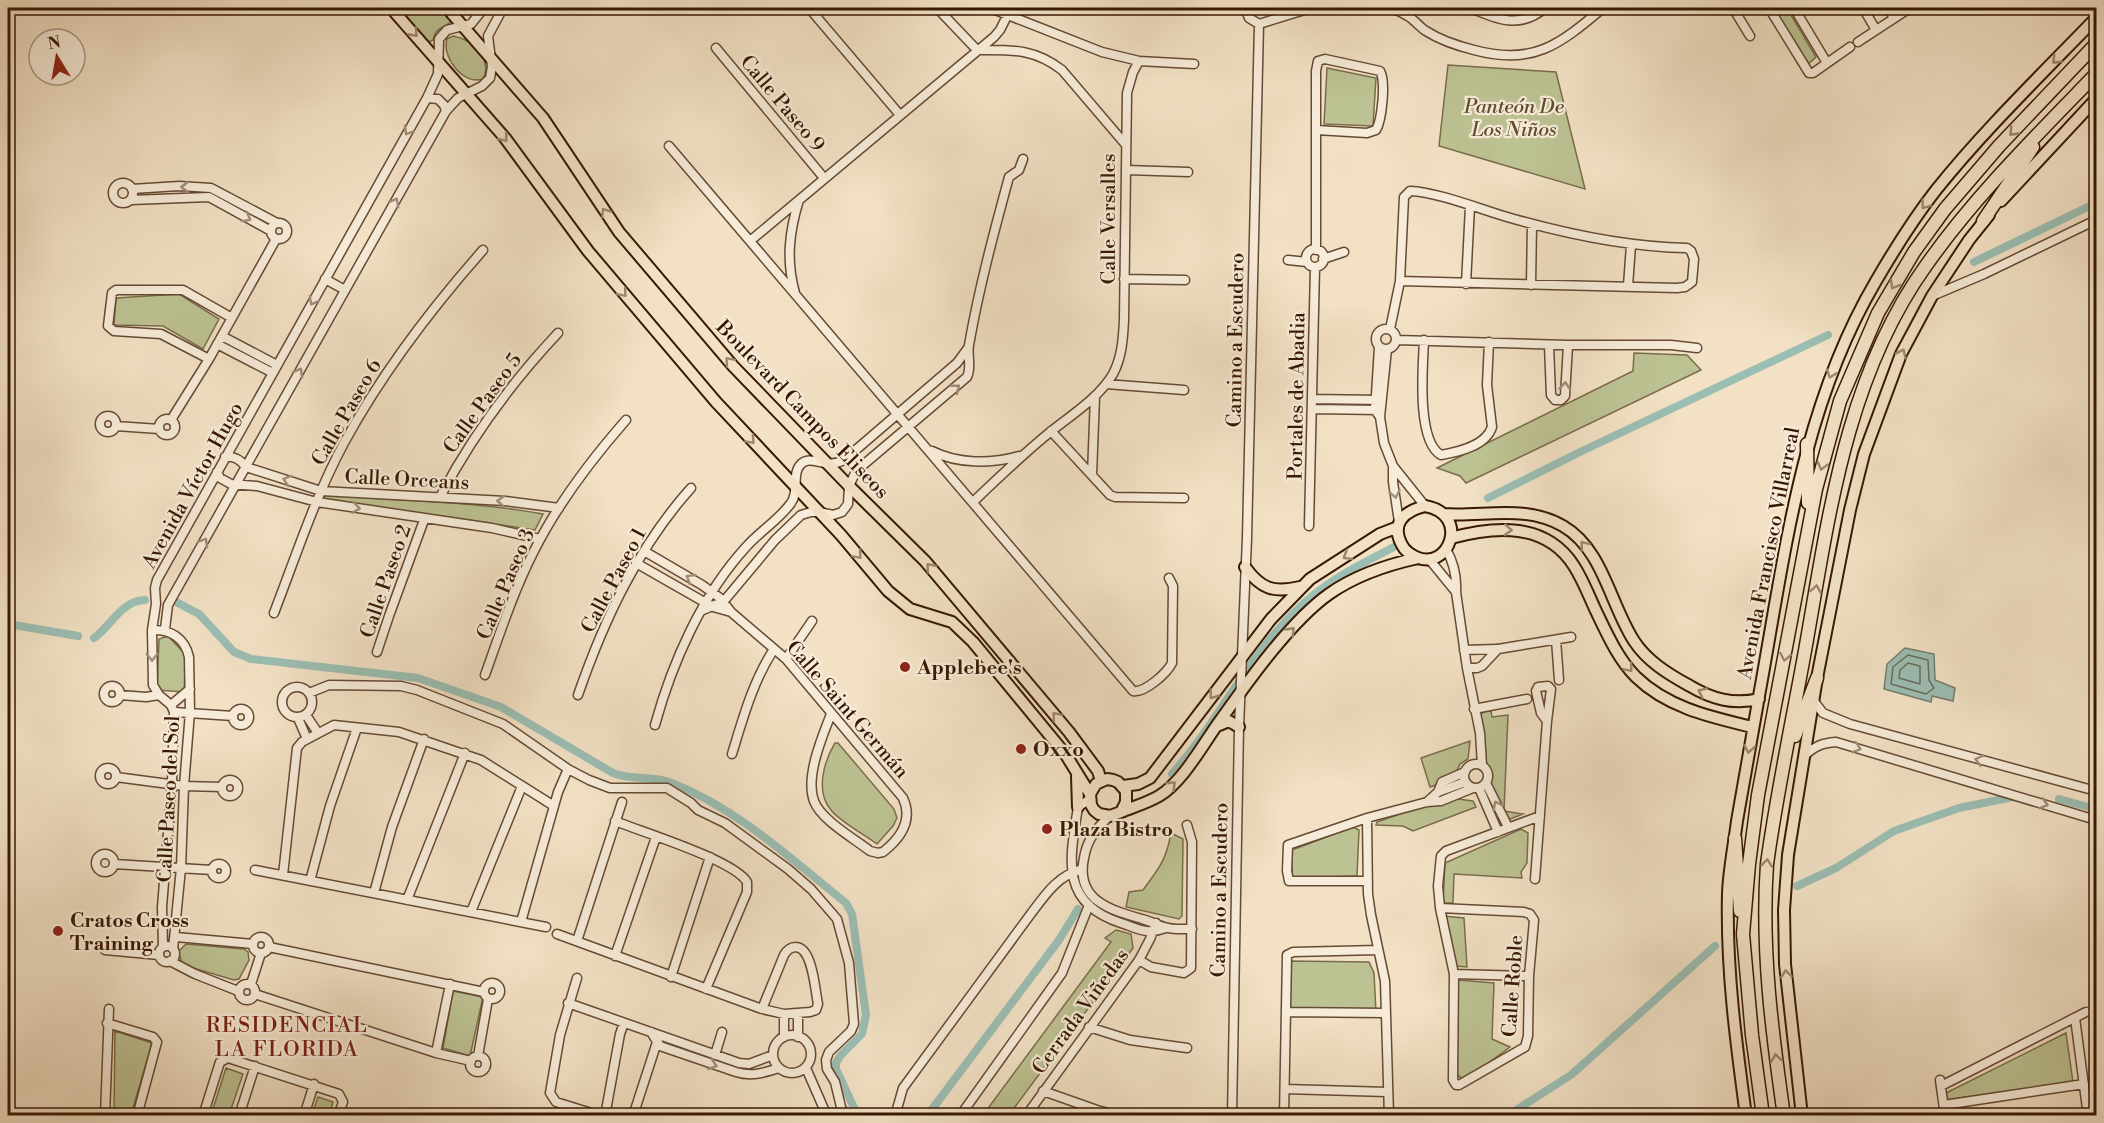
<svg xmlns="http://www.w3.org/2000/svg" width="2104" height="1123" font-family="'Libre Bodoni',serif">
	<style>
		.green { fill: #bdc293; stroke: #7a6d4b; stroke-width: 1.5 }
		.water { fill: #9bbeb3; stroke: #737c6d; stroke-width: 1.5 }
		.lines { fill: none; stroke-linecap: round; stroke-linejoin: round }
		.shore { stroke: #6a6b5b; stroke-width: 1.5 }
		.canal { stroke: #9bbeb3; stroke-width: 8 }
		.minor-casing { stroke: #664a34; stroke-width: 11 }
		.major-casing { stroke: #381803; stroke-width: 14 }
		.highway-casing { stroke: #381803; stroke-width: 15 }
		.minor { stroke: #f7ecd9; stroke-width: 8 }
		.major { stroke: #f2e1c5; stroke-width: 10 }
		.highway { stroke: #f2e1c5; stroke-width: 12 }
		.oneway { stroke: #9e876e }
		.oneway2 { stroke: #a18d79 }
		.poi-dot { fill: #8f2418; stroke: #f7ecd9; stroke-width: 2 }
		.labels { text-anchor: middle; stroke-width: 4.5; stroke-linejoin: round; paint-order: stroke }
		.street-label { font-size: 20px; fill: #381803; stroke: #f7ecd9 }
		.park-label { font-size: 20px; font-style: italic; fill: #604b2e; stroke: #f7ecd9 }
		.poi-label { font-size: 20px; font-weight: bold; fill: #381803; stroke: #f7ecd9; text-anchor: start }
		.neighbourhood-label { font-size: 21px; letter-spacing: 1.5px; fill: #7a1f14; stroke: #f7ecd9 }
	</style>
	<rect width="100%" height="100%" fill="#f2e1c5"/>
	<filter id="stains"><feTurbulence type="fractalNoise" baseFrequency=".00333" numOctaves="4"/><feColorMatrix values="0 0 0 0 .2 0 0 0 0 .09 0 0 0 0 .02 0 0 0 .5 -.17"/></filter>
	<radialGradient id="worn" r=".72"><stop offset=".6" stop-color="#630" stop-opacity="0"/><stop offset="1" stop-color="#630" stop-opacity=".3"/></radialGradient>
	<!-- green -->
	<path class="green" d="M399,8H440L451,22C443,28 435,28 433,40L429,42Z
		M1774,8H1787L1816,57L1808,64Z
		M453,36C472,39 493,60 483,79C463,86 441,56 447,39Z
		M1448,65L1556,72L1585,189L1439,146Z
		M1327,68L1376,78L1373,126L1324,124Z
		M179,294L219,319L203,349L163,326L114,325L116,298Z
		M1634,353L1687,355L1701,370L1466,483L1460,476L1437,468L1633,371Z
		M329,495C401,501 472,501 543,514L535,530L324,499V496Z
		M168,636L186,655L184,692L157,690L159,639Z
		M1487,711H1491L1492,717L1508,715L1504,811L1523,814L1505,821L1488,784L1489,772L1485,765L1484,729L1479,717L1482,713Z
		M1470,741L1468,759L1460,764L1453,779L1430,787L1421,758Z
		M835,743H838L894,809L897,818L893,826L877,844C865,835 839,821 831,810C815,792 824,761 835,743Z
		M1452,796L1458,799L1473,801L1476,807L1413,831L1403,826L1376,825L1377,822Z
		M1353,827L1359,830L1357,876L1292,878V850Z
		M1521,829L1528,833L1527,863L1521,872L1522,878L1454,874L1453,903H1443L1445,863Z
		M1171,833L1183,839L1182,916L1179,919L1126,907L1129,892L1143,890C1159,868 1166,861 1171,833Z
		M1443,916L1464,918L1467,967L1455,966Z
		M1116,930L1131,934L1133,948L1009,1115H983L1111,942L1105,938Z
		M186,944L244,949L248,952L249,960L239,979L234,980L183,965L178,952Z
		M1289,961L1369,962L1374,973L1376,1013L1289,1010Z
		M1458,980L1494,983L1492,1039L1510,1047L1465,1080L1457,1075Z
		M453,991L483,997L470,1056L443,1048Z
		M115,1031L152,1043L131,1115H114Z
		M2066,1033L2073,1082L1945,1100L1944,1094Z
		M226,1068L243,1074L229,1115H211Z
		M318,1097L333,1102L329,1115H312Z"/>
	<!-- water -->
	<path class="water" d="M1905,648L1934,654L1935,680L1955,688L1953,701L1932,696L1931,702L1884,689L1887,664Z"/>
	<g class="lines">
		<!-- shore -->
		<path class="shore" d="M1908,655L1928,660L1929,680L1934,688L1926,694L1891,684L1893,667Z
			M1908,663L1920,666V684L1899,678L1900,670Z"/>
		<!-- canal -->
		<path class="canal" d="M1974,262L2096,203
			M1488,498L1582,451L1828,335
			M178,603L199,614L234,652L251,659L418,678L501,707L613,773C633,781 653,775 672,783C738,809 791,859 846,903L852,914L866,1015L862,1034L840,1056L836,1063V1069L855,1110L861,1116
			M8,624L78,636
			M94,638C111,626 122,600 145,600
			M1172,774C1222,718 1252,646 1311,597C1336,576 1365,562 1394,547
			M2059,799L2096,809
			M1797,886L1836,868L1894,831L1959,808L2013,797
			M927,1116L1059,940L1078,909
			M1507,1116L1571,1075L1715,946"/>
		<defs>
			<path id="minor" d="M809,8L900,115
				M937,8L977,50
				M990,8L1102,52L1139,61L1194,64
				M1245,8L1249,18L1259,24
				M1392,8C1398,11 1406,14 1412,19C1417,23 1421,28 1426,31C1440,40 1458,46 1474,50C1533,66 1559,45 1603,8
				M1471,8C1498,20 1520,29 1545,8
				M1733,8L1750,36
				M1769,8L1809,73H1813L1850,47
				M1794,8L1827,63
				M1863,8L1876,30
				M1888,8L1894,18
				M1259,24L1311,8
				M1858,42L1910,8
				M716,48L824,178
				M977,50C1011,50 1034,48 1062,70L1126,145
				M427,98L438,99L444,105L446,111
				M669,146L1133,691C1145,693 1167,673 1172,663L1173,586L1169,578
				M1126,170L1188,172
				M113 193a10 10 0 1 1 20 0a10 10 0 1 1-20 0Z
				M132,189L179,186L211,188L277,223
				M131,200L209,197L271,231
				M271 231a8 8 0 1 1 16 0a8 8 0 1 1-16 0Z
				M750,241L994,37L1000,30L1008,14
				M1306 258a9 9 0 1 1 18 0a9 9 0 1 1-18 0Z
				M1316,250V71L1318,61L1325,59L1380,71C1386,81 1382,120 1376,130L1367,133L1316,130
				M1323,259L1344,252
				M1288,260L1307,262
				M325,279L345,290
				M1124,279L1185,280
				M1466,284L1470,206
				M1531,285L1532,224
				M1628,286L1631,245
				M795,293C786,261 789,232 799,200
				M1932,296L1984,274L2096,220
				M1376 339a10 10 0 1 1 20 0a10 10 0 1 1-20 0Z
				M1390,329L1400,281L1404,197L1410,191C1437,192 1480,209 1507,217C1566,234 1626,247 1687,248L1691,251L1694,259L1692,282L1685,287L1677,288L1400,281
				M222,336L277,365
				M1397,340L1568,345H1671L1697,348
				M1424,340C1423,365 1416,441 1441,455C1458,452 1486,446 1492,427L1487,385L1489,342
				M217,344L273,373
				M1549,345L1551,395L1555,400H1561L1565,396L1568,345
				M1379,347L1375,410L1380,417
				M1387,349L1380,417L1384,443L1393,466L1425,506
				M209,359L161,334L114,331L108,326L112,293L116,290H183L232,318
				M1106,384L1184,390
				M1312,399L1380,400
				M1312,409L1379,410
				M100 424a8 8 0 1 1 16 0a8 8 0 1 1-16 0Z
				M159 427a8 8 0 1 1 16 0a8 8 0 1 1-16 0Z
				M171,420L209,359L276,239
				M116,426L159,429
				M1051,431L1110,495L1115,497L1184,498
				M932,451C958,464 990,464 1019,456
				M225,457C234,456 240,459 246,467L321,491L505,501L559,508
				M1393,466V482L1399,522
				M217,472L220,478L231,484L257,486L317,502L492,528L540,539
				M1092,475L1095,396
				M440,497C472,436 511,383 558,333
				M973,502C998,478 1022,455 1049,433C1071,415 1098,399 1113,374C1122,357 1123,339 1124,320L1127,93L1133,72L1139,61
				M1309,526L1315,267
				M1446,549C1454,563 1457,576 1456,592L1467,668L1480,733L1482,765
				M644,551L702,585L720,598L731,612L786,659L903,798C913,820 901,838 883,852L878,853L870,851C855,839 821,820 814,801C805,777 822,737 831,714
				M1429,559L1456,592
				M636,563L713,607L731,612
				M703,610L724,601L775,540L801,515L811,512H819L833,515L842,512L848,504L849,486L856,471L967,377C972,367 967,356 969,345C979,288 994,232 1009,177L1019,170L1023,159
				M274,613C296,556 315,497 344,443C382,373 430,310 483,250
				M165,629L168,605L173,596L446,111L458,98L482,86L490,78L492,67L488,36L503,8
				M152,630C170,629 185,638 189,657L190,712L184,786L181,868L173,949
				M1556,640L1559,680
				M1464,650L1497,649
				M377,652L389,616L424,520
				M786,659L812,621
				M1467,668H1477L1482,666L1498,649L1571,637
				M485,675C500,633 514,590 534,551C558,503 591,460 626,420
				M104 694a8 8 0 1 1 16 0a8 8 0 1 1-16 0Z
				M282 702a15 15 0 1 1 30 0a15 15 0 1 1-30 0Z
				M309,693L329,685L401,686L417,690L503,724L568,769L589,780L610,788H667L691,803L698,810L725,823L788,869L811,889L837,919L849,963L854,1024L851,1031L829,1052L826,1060L827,1069L835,1082L841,1107L845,1116
				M120,695L146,697L159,695
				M578,695C604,620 638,547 691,488
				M1813,700L1823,713L1850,724L2096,791
				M171,705L190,689
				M1474,709L1527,699
				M233 717a8 8 0 1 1 16 0a8 8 0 1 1-16 0Z
				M174,712L233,716
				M306,715L318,733
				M298,718L307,739
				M655,725C672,663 702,595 746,547C760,531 779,520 791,503C800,491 791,474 801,464C811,454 826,470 844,460L957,363L968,348
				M732,754C743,718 753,681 774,649
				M1804,756C1815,746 1822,743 1836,742L2096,820
				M1464 776a12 12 0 1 1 24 0a12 12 0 1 1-24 0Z
				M100 776a8 8 0 1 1 16 0a8 8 0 1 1-16 0Z
				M116,777L184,786L222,787
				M222 788a8 8 0 1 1 16 0a8 8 0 1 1-16 0Z
				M1486,783L1508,827
				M1479,788L1498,832
				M1438,792L1442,782L1465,772
				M1090,799L1078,807C1070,858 1059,903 1121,923C1139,929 1147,935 1165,928
				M1427,802L1438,792L1465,782
				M1110,816C1096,828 1087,840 1084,858C1075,900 1110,910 1142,919C1150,921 1157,925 1164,927C1172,930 1183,929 1192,929
				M1367,818L1368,894L1371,915L1385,981L1389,1116
				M615,821C642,832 734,860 747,882V892L706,989
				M96 863a9 9 0 1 1 18 0a9 9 0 1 1-18 0Z
				M212 871a7 7 0 1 1 14 0a7 7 0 1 1-14 0Z
				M114,864L212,870
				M255,870L546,927
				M283,875L297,748L302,742L334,725L399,732L481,760L554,806
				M1535,879L1547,721L1551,689L1548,686L1538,687L1536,691L1541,713L1547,721
				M310,881L330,806L357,728
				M1367,881H1289L1287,871L1288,845L1367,818L1427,802L1441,801L1473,788
				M374,893L392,827L424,739
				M407,900L465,753
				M1440,908L1524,912L1530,914L1534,920L1529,976L1528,1036L1525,1047L1459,1085H1456L1453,1080L1454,974L1440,908L1438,886L1441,856L1446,851L1540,816
				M471,912L522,786
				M521,922L558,792L568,769
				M557,934L762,1009L784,1014L810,1012L816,1010L818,1004C815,991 813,948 796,947C790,947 787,950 784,955L762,1009
				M176,937L253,944
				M253 945a8 8 0 1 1 16 0a8 8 0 1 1-16 0Z
				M577,941L622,802
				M159 954a8 8 0 1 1 16 0a8 8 0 1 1-16 0Z
				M163,947L162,907L172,783L174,712L171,705L159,695L153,685L152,630L156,604L155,588L157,580L427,98L438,74L439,39L447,30L471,24L484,8
				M269,947L484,992
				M105,950L159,955
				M615,956L656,837
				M1139,960L1151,967L1184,973L1191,968L1192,842L1187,825
				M170,961L195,974L238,991
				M1454,974L1529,976
				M671,977L710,857
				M577,978L560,1035L550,1093L556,1102L601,1116
				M484 991a8 8 0 1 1 16 0a8 8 0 1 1-16 0Z
				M239 992a8 8 0 1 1 16 0a8 8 0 1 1-16 0Z
				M251,984L261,953
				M255,994L436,1053L471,1061
				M568,1003L739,1063L749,1064L773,1055
				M1286,1012L1385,1013
				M798,1014V1037
				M2075,1018L2088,1116
				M107,1023L153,1037L157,1042L137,1116
				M1089,1027L1130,1040L1187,1048
				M651,1032L660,1046L736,1072C752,1077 763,1073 779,1068
				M773 1054a19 19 0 1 1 38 0a19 19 0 1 1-38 0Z
				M784,1037V1014
				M436,1053L450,984
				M715,1055L722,1032
				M478,1056L488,999
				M470 1064a8 8 0 1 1 16 0a8 8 0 1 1-16 0Z
				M806,1068L827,1116
				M1940,1080L1945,1116
				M1941,1086L2086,1012
				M1285,1089L1387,1092
				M1043,1091L1097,1110L1120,1116
				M1944,1105L2084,1084
				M105,1116L109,1009
				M203,1116L220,1062L228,1058L339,1094L343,1102L338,1116
				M239,1116L255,1066
				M304,1116L314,1084
				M605,1116L620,1034L624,1023
				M633,1116L658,1039
				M895,1116L903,1088L1030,915C1045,895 1057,876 1082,869
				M960,1116L1062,973L1089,905
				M1026,1116L1139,960L1150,939L1156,923
				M1232,1116L1239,727L1247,538L1259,24
				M1284,1116L1287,955L1293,952L1378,950"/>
			<path id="major" d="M391,8L505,138L588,251L716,402L841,535L888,591L910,609L952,622L973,642L1066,755L1090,794L1091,805L1094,810L1099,814L1110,816L1121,812L1126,802V791L1118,782L1113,780L1107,779L1096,784L1090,794
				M447,8L543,118L619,232L733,366L849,486L925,561L1069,732L1098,771L1101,781
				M2001,201L2096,99
				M1425,506C1471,514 1449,572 1416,557C1409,554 1405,551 1402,545C1390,523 1405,511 1425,506Z
				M1443,514C1484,517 1525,504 1563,526C1603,549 1610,604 1634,641C1647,661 1668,674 1690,686C1712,699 1733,705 1759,699
				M1451,538C1495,526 1546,522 1574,566C1583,580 1589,596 1596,611C1607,634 1618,659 1636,677C1668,708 1711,717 1752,727
				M1245,567C1261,589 1273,593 1300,587
				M1217,726L1229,721L1239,727
				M1077,776L1078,807
				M1123,786L1138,784L1150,778L1271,619L1310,579L1380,534L1398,527
				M1121,812C1133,807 1147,803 1159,796C1184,781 1204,742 1222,718C1249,680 1291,621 1329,594C1356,575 1386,565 1418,558
				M1746,1116C1736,1042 1726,968 1728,893C1729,869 1734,845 1737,821C1744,779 1752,738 1759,696C1785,554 1801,408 1876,281C1894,250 1914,218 1936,190C1985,129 2042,74 2096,18
				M1802,1116L1785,964L1784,910L1788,855L1817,678L1850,510L1864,454L1901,354L1932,296L1969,240L1989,215"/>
			<path id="highway" d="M1983,221L2033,147
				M1807,444L1808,503
				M1795,736L1817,678
				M1735,838L1740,911
				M1763,1116L1752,1035L1743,934L1749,864L1758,795L1816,489L1840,401L1878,313L1914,252L1945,209L1999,146L2096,44
				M1784,1116C1772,1032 1761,949 1767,864C1777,791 1793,718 1806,645C1829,515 1846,378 1925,267C1974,197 2037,135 2096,74"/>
		</defs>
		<!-- minor casing -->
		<use href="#minor" class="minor-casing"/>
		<!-- major casing -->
		<use href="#major" class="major-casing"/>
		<!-- highway casing -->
		<use href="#highway" class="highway-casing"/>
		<!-- minor -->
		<use href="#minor" class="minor"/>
		<!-- major -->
		<use href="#major" class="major"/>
		<!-- highway -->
		<use href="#highway" class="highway"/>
	</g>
	<!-- one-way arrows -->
	<defs><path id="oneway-chevron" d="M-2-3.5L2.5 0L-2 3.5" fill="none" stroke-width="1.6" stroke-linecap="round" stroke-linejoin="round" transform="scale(1.5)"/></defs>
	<g class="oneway">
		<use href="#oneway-chevron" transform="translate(414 33) rotate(48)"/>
		<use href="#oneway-chevron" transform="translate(2056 60) rotate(134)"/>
		<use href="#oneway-chevron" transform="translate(2013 132) rotate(134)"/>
		<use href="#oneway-chevron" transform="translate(504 138) rotate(52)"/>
		<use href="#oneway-chevron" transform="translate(1925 205) rotate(126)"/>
		<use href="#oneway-chevron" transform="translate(605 212) rotate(-123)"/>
		<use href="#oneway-chevron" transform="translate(1894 285) rotate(120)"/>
		<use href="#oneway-chevron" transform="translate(623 293) rotate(50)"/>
		<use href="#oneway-chevron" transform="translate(1902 353) rotate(-64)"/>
		<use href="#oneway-chevron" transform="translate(729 361) rotate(-131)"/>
		<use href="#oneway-chevron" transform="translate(1831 374) rotate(110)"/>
		<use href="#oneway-chevron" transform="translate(751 440) rotate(47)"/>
		<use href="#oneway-chevron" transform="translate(1822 466) rotate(105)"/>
		<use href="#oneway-chevron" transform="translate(1508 530) rotate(3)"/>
		<use href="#oneway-chevron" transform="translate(1584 545) rotate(-128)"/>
		<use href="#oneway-chevron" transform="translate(858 555) rotate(50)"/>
		<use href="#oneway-chevron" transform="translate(1347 556) rotate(148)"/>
		<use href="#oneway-chevron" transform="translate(930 567) rotate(-130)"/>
		<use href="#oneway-chevron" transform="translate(1816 589) rotate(-80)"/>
		<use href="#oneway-chevron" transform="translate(1291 631) rotate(-46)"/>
		<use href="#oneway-chevron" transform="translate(1785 657) rotate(101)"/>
		<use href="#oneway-chevron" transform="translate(1629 668) rotate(50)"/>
		<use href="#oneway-chevron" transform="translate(1702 692) rotate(-155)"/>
		<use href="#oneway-chevron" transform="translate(1213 695) rotate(127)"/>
		<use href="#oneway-chevron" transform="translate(1056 716) rotate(-130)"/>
		<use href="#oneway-chevron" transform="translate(1749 749) rotate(99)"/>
		<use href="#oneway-chevron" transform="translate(1172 785) rotate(-44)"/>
		<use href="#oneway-chevron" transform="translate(1767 863) rotate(-84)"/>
		<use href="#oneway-chevron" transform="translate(1786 974) rotate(-96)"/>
		<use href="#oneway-chevron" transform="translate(1776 1058) rotate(-98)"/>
	</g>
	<g class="oneway2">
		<use href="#oneway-chevron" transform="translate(408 131) rotate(120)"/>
		<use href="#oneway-chevron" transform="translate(185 187) rotate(-180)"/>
		<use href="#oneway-chevron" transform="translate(395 202) rotate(-61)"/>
		<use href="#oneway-chevron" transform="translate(247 218) rotate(29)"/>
		<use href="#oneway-chevron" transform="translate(313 301) rotate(119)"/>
		<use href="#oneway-chevron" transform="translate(299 372) rotate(-61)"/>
		<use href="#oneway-chevron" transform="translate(1565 386) rotate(-86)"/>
		<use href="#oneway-chevron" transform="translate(956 388) rotate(-39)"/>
		<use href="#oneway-chevron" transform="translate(287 480) rotate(-162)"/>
		<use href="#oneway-chevron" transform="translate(1395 494) rotate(79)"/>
		<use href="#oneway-chevron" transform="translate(501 501) rotate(-176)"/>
		<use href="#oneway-chevron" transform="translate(356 508) rotate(9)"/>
		<use href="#oneway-chevron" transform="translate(204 542) rotate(-60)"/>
		<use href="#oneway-chevron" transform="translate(690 578) rotate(-150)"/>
		<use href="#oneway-chevron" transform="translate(152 657) rotate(89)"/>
		<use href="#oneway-chevron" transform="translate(1857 748) rotate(17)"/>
		<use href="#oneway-chevron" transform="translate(1979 760) rotate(-165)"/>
		<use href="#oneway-chevron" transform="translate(2044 804) rotate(16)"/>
		<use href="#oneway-chevron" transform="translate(1497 805) rotate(-116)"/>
		<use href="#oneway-chevron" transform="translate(713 1065) rotate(19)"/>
	</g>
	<!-- markers -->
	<g class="poi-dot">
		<circle cx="905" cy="667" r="6"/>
		<circle cx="1021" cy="749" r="6"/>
		<circle cx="1047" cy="829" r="6"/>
		<circle cx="58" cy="931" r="6"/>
	</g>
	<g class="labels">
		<!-- street labels -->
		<g class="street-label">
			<text transform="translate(783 103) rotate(50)" y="7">Calle Paseo 9</text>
			<text transform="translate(1108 219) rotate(-90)" y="7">Calle Versalles</text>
			<text transform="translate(1235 340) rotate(-89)" y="7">Camino a Escudero</text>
			<text transform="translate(1296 396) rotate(-89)" y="7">Portales de Abadia</text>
			<text transform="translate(482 403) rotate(-54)" y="7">Calle Paseo 5</text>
			<text transform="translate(803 409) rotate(46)" y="7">Boulevard Campos Eliseos</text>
			<text transform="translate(346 412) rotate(-60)" y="7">Calle Paseo 6</text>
			<text transform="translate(407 479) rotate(3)" y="7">Calle Orceans</text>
			<text transform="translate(192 485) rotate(-61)" y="7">Avenida Víctor Hugo</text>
			<text transform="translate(1768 553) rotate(-79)" y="7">Avenida Francisco Villarreal</text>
			<text transform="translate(613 580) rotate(-62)" y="7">Calle Paseo 1</text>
			<text transform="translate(385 581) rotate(-71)" y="7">Calle Paseo 2</text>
			<text transform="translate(505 584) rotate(-67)" y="7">Calle Paseo 3</text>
			<text transform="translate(848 709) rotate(49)" y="7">Calle Saint Germán</text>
			<text transform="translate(168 799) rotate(-87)" y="7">Calle Paseo del Sol</text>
			<text transform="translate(1219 890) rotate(-89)" y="7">Camino a Escudero</text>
			<text transform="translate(1512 986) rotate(-86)" y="7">Calle Roble</text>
			<text transform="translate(1080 1011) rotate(-54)" y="7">Cerrada Viñedas</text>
		</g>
		<!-- park labels -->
		<g class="park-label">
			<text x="1514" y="113">Panteón De<tspan x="1514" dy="23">Los Niños</tspan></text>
		</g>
		<!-- poi labels -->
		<g class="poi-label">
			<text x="917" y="674">Applebee's</text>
			<text x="1033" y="756">Oxxo</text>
			<text x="1059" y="836">Plaza Bistro</text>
			<text x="70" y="927">Cratos Cross<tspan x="70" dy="23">Training</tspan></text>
		</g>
		<!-- neighbourhood labels -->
		<g class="neighbourhood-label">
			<text x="287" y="1032">RESIDENCIAL<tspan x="287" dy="24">LA FLORIDA</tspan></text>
		</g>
	</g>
	<!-- margin -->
	<rect width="2104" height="1123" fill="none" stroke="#f2e1c5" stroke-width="30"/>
	<rect x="9" y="9" width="2086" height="1105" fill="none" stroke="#381803" stroke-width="3"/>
	<rect x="15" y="15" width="2074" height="1093" fill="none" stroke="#381803" stroke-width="1.5"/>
	<!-- north arrow -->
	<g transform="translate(57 57) rotate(349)"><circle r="28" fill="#f7ecd9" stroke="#ab9783" stroke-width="1.5"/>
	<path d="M0-4.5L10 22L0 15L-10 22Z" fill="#8f2418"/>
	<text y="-9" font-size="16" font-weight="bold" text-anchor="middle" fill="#381803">N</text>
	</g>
	<rect width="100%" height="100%" filter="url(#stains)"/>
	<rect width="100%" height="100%" fill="url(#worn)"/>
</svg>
